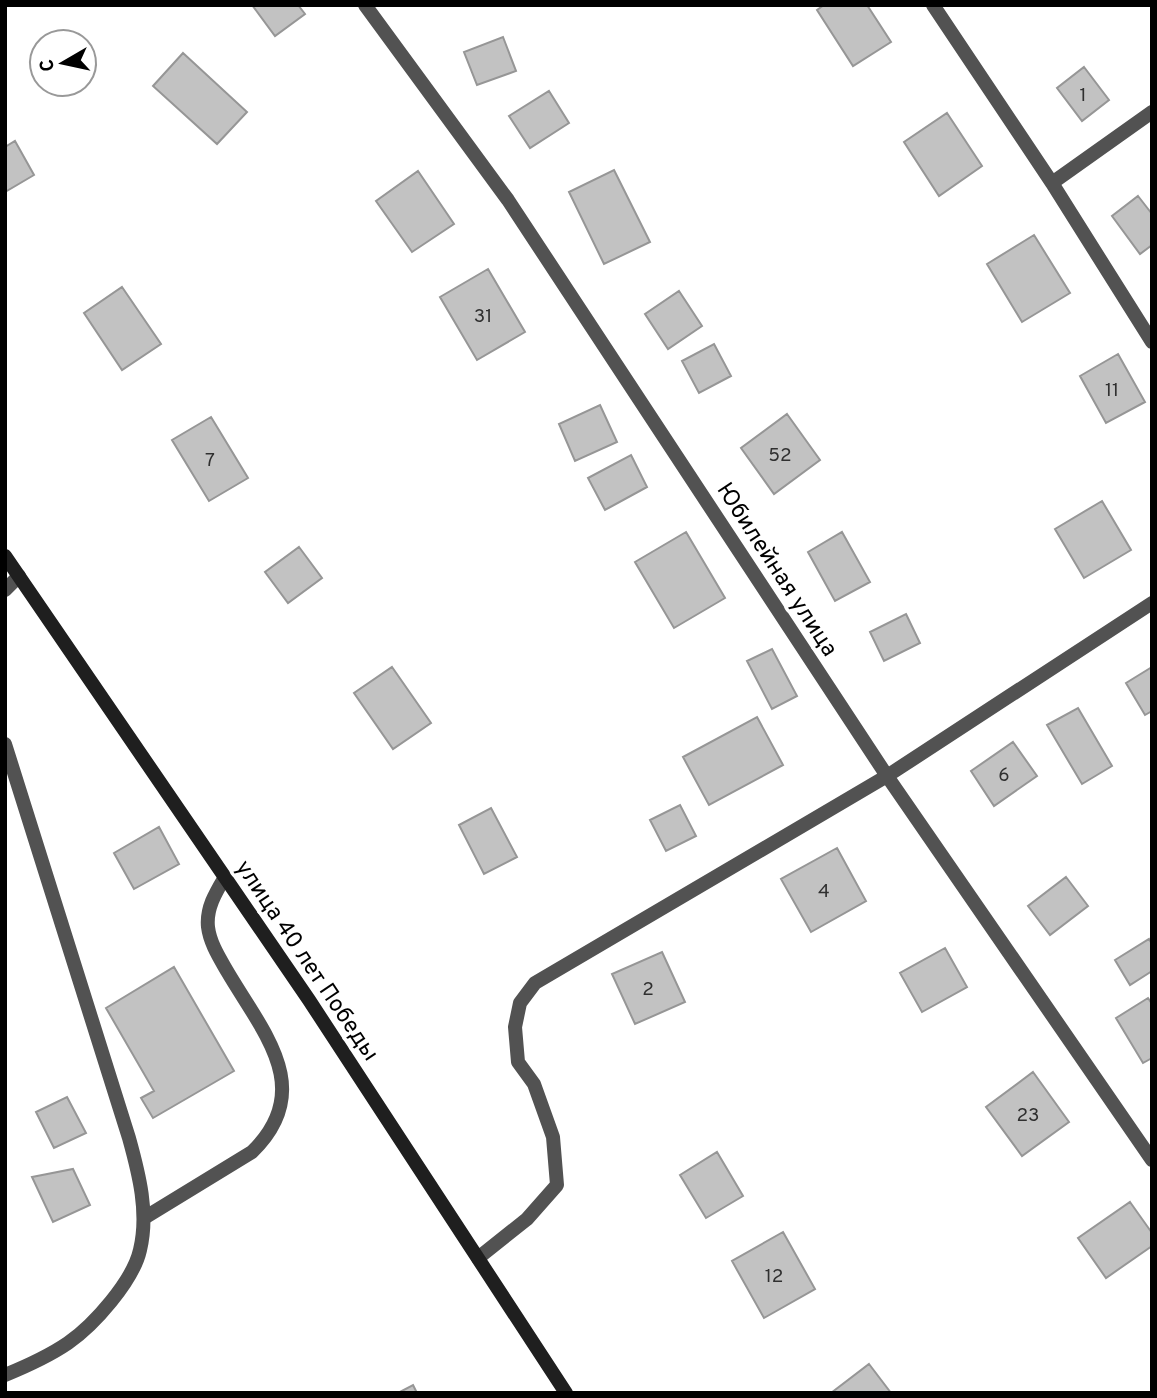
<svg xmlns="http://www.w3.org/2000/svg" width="1157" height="1398" font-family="Overpass,sans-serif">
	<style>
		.building { fill: #c2c2c2; stroke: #969696; stroke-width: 2 }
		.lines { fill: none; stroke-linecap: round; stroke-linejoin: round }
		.lane { stroke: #525252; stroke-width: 14 }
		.street { stroke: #525252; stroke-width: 14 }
		.secondary { stroke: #1f1f1f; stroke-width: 14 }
		.labels { text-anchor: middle; stroke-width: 7; stroke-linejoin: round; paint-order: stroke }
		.number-label { font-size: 19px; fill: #303030 }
		.street-label { font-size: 23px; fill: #000; stroke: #fff }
	</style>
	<rect width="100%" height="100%" fill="#fff"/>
	<!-- building -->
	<path class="building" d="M252,5H298L305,14L275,36Z
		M824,5H867L891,42L853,66L817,10Z
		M503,37L516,71L477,85L464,52Z
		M183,53L247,112L217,144L153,86Z
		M1084,67L1109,100L1082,121L1057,88Z
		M549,91L569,123L530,148L509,116Z
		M947,113L982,166L939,196L904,142Z
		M15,141L34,175L5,192V147Z
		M614,170L650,242L604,264L569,192Z
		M418,171L454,224L412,252L376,201Z
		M1138,196L1152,214V245L1140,254L1112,216Z
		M1034,235L1070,293L1022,322L987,264Z
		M488,269L525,332L477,360L440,297Z
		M122,287L161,344L122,370L84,313Z
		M679,291L702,326L668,349L645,314Z
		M714,344L731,376L699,393L682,361Z
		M1118,354L1145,402L1106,423L1080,376Z
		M600,405L617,442L575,461L559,424Z
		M787,414L820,460L774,494L741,448Z
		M211,417L248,478L209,501L172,440Z
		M631,455L647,487L605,510L588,478Z
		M1102,501L1131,550L1084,578L1055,529Z
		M686,532L725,598L674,628L635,562Z
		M842,532L870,582L835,601L808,552Z
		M299,547L322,578L288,603L265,572Z
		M906,614L920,643L884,661L870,632Z
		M772,649L797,696L772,709L747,661Z
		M392,667L431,723L393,749L354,693Z
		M1152,667V711L1145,715L1126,683Z
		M1078,708L1112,766L1082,784L1047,725Z
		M757,717L783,765L709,805L683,757Z
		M1013,742L1037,776L994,806L971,771Z
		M680,805L696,836L666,851L650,820Z
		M491,808L517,857L484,874L459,825Z
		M159,827L179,864L134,889L114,853Z
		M837,848L866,901L811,932L781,879Z
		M1066,877L1088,906L1050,935L1028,906Z
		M1149,939L1152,944V971L1130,985L1115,960Z
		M945,948L967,987L922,1012L900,973Z
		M662,952L685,1002L635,1024L612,974Z
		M174,967L234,1071L153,1118L141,1098L154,1091L106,1008Z
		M1148,998L1152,1004V1058L1143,1063L1116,1018Z
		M1033,1072L1069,1122L1022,1156L986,1107Z
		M67,1097L86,1133L54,1148L36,1112Z
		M717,1152L743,1196L706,1218L680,1175Z
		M73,1169L90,1205L53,1222L32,1177Z
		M1130,1202L1152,1233V1246L1106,1278L1078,1238Z
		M783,1232L815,1289L764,1318L732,1261Z
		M869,1364L891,1393H831Z
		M413,1385L417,1393H398Z"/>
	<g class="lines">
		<!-- lane -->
		<path class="lane" d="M144,1218L252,1152C317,1089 262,1031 227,971C219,957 210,943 208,927C206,908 216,892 225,877"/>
		<!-- street -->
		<path class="street" d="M365,5L508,200L887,776L1152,1160
			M933,5L1052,183L1152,342
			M1052,183L1152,112
			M5,590L19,576
			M5,744L129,1138C139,1174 149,1213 140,1250C133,1281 94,1325 68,1343C49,1356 27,1366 5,1375
			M478,1258L527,1219L557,1185L553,1137L534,1084L518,1062L515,1027L520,1003L535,983L887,776L1152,603"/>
		<!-- secondary -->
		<path class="secondary" d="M5,556L309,1000L566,1393"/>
	</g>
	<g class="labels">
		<!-- number labels -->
		<g class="number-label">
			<text x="1083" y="101">1</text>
			<text x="483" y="322">31</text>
			<text x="1112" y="396">11</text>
			<text x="780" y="461">52</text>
			<text x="210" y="466">7</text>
			<text x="1004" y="781">6</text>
			<text x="824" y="897">4</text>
			<text x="648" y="995">2</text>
			<text x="1028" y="1121">23</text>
			<text x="774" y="1282">12</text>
		</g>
		<!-- street labels -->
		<g class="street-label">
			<text transform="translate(778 569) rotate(57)" y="8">Юбилейная улица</text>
			<text transform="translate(308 960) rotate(56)" y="8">улица 40 лет Победы</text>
		</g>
	</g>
	<!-- border -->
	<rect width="1157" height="1398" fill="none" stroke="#000000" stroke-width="14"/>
	<!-- north arrow -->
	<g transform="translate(63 63) rotate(261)"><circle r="33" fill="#ffffff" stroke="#999999" stroke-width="2"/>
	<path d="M0-5L12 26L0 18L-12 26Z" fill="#000000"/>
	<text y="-10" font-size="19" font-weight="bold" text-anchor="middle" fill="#000000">С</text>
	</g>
</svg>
